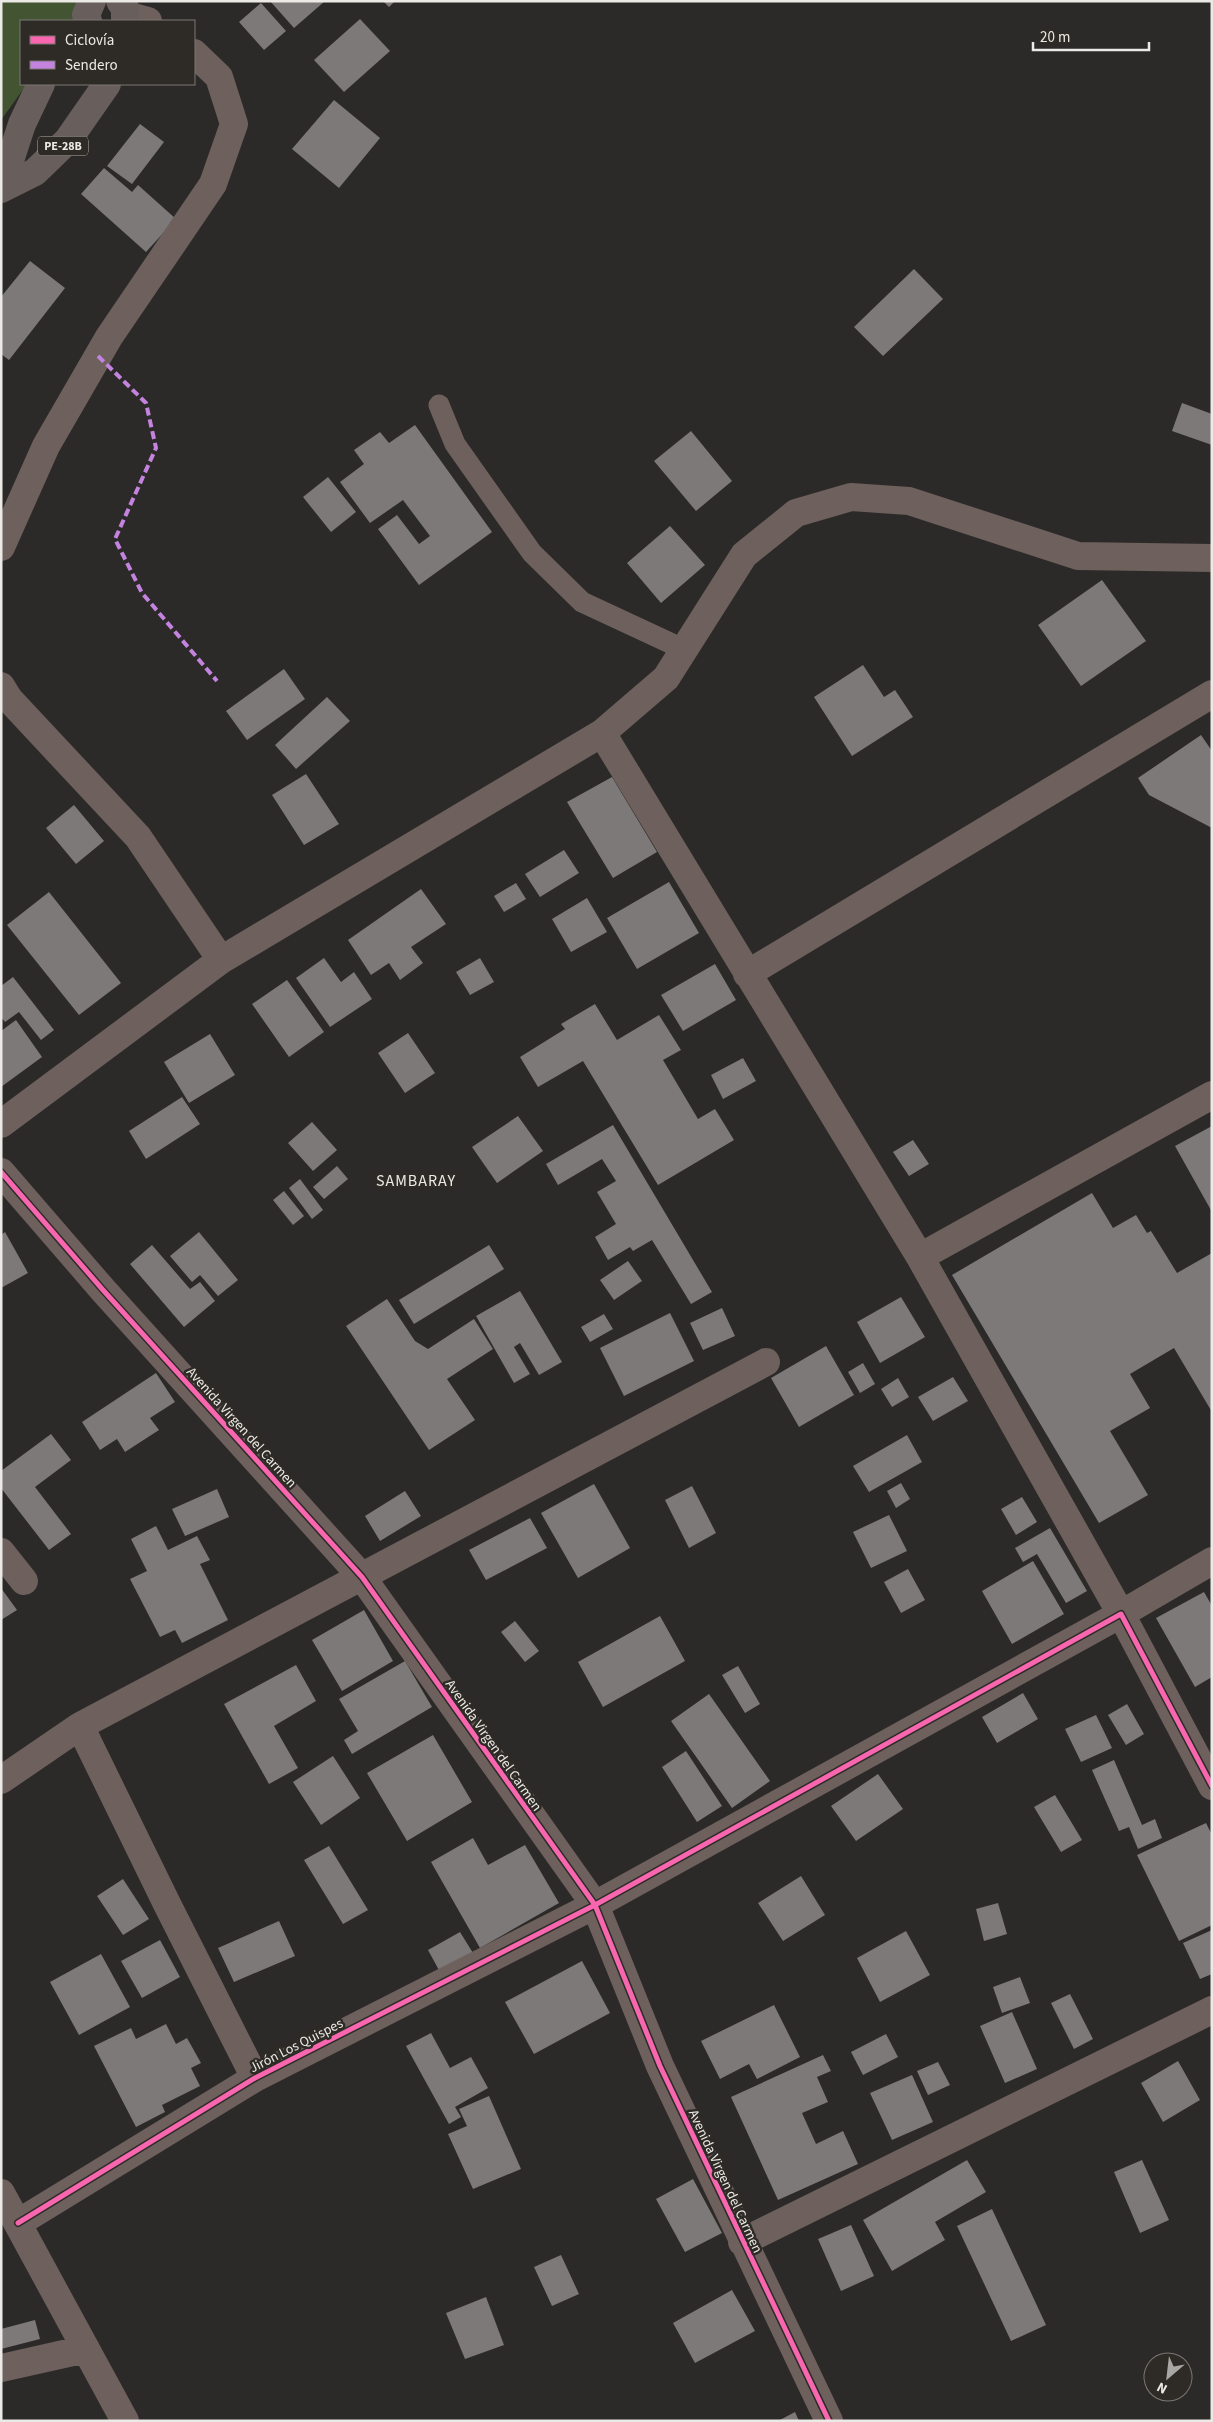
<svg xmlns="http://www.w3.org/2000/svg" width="1213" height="2422" font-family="'Source Sans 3',sans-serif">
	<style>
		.green { fill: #435432 }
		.building { fill: #7c7978 }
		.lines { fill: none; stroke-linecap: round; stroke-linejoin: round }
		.lane { stroke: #6d605d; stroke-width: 21 }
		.street { stroke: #6d605d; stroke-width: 28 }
		.highway { stroke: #685e5b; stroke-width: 28 }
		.quiet { stroke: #c483df; stroke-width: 4; stroke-dasharray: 8 4; stroke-linecap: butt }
		.cycleway-casing { stroke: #2e2b26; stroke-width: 8 }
		.cycleway { stroke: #f766af; stroke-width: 5 }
		.labels { text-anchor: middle; stroke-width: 5; stroke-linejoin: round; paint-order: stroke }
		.shield { fill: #2e2b26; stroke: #b3b1ac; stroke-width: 1 }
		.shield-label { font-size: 12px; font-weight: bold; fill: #eceae6 }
		.street-label { font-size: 14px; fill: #eceae6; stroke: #2e2b26 }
		.quarter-label { font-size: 16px; letter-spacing: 1px; fill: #eceae6; stroke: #2e2b26 }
	</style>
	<rect width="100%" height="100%" fill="#2c2a28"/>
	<!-- green -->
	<path class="green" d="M1,1H79L82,8L73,21H21V84H27L1,120Z"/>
	<!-- building -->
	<path class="building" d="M270,1H325L294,28Z
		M383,1H395L389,7Z
		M261,3L286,31L264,50L239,22Z
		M360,19L390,51L344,92L314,60Z
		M334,100L380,138L339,188L292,149Z
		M140,124L164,142L132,184L107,166Z
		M104,168L132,192L138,185L176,219L146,252L81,194Z
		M30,261L65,288L9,360L1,354V297Z
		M914,269L943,299L883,356L854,327Z
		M1182,403L1212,414V445L1172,431Z
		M415,425L492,532L419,585L378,529L397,515L419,544L430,536L403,500L370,523L340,482L364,464L354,450L380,432L389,443Z
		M691,431L732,481L696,511L654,461Z
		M328,477L356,512L331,532L303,497Z
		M670,526L705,565L661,603L627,563Z
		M1102,580L1146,641L1081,686L1038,625Z
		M863,665L884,697L895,690L913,717L852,756L814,697Z
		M284,669L305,699L247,740L226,711Z
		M327,697L350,721L296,769L275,745Z
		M1201,735L1212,751V828L1149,795L1138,778Z
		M306,774L339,824L304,845L272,795Z
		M612,777L657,852L613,878L567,802Z
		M74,805L104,841L76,864L46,828Z
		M564,850L579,873L540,897L525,874Z
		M669,882L699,933L637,969L607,918Z
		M516,883L526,899L504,912L494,896Z
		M421,889L446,924L411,947L423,963L400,980L389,963L371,975L348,940Z
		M49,892L121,983L79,1015L7,925Z
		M587,898L607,932L571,952L552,919Z
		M324,958L341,982L354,972L372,999L330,1027L296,978Z
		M480,958L494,982L470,995L456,972Z
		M715,964L736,1000L683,1031L661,995Z
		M13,977L54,1030L41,1040L19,1012L5,1022L1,1017V986Z
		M287,980L324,1032L289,1057L252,1004Z
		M595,1004L617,1040L659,1015L681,1050L663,1060L698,1119L715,1109L734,1140L658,1185L583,1061L538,1087L520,1057L565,1029L561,1024Z
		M16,1020L42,1057L1,1087V1031Z
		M408,1033L435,1073L405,1093L378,1053Z
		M210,1034L235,1075L189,1103L164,1062Z
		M743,1058L756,1081L723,1099L711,1075Z
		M182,1097L200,1124L146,1159L129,1131Z
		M518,1116L543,1151L497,1183L472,1147Z
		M312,1122L337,1150L313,1171L288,1143Z
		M613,1125L712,1292L691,1304L652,1240L633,1251L630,1247L608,1260L595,1237L616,1224L597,1192L616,1181L602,1159L558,1185L546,1164Z
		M1212,1126V1212L1175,1146Z
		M913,1140L929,1164L909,1176L893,1152Z
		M337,1166L348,1179L324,1199L313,1187Z
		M300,1179L323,1210L312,1219L289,1188Z
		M284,1191L304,1216L293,1225L273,1200Z
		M1092,1193L1113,1228L1136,1215L1147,1233L1151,1231L1177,1273L1212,1253V1412L1174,1348L1130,1374L1150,1408L1110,1431L1148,1495L1099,1523L952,1275Z
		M5,1232L28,1273L1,1288V1235Z
		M199,1232L238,1280L218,1296L200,1275L192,1282L170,1256Z
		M152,1245L190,1289L200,1282L215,1301L184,1327L130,1264Z
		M489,1245L504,1269L414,1324L399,1300Z
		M628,1261L642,1281L614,1300L600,1280Z
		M520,1291L562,1362L539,1375L520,1343L514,1347L530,1374L514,1383L476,1316Z
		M901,1297L925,1337L880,1363L857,1322Z
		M387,1299L415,1341L428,1349L474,1319L493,1349L447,1379L475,1420L429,1450L346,1326Z
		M722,1308L735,1336L703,1350L690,1323Z
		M670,1313L694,1361L624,1396L600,1348Z
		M604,1314L613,1329L590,1342L581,1327Z
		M826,1346L854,1395L799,1427L771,1378Z
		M863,1363L875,1384L860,1393L848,1372Z
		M156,1373L175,1402L150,1418L159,1430L125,1452L117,1439L100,1450L82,1422Z
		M953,1377L968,1401L933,1421L918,1397Z
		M898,1378L909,1397L892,1407L881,1389Z
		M51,1434L71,1460L35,1487L71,1534L49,1550L1,1488V1471Z
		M907,1435L922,1462L869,1492L853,1466Z
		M901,1483L910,1499L896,1508L887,1491Z
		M594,1484L630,1548L578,1578L541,1513Z
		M692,1486L716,1533L689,1548L665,1500Z
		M217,1489L229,1517L185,1536L172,1509Z
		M405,1491L421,1516L380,1541L365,1516Z
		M1022,1497L1037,1522L1016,1535L1001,1509Z
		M889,1515L907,1551L871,1568L853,1532Z
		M530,1518L547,1548L486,1580L469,1550Z
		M156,1526L168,1550L197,1536L210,1560L200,1564L228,1620L182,1643L175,1630L160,1637L130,1579L147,1571L131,1539Z
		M1050,1528L1087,1591L1066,1603L1037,1554L1023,1562L1015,1548Z
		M1033,1561L1064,1614L1012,1644L982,1591Z
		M908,1569L925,1600L901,1613L884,1582Z
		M1,1588L17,1610L1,1620Z
		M1204,1592L1212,1606V1677L1195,1687L1156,1618Z
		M364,1610L393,1661L342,1691L312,1640Z
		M660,1616L685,1661L603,1707L578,1662Z
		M515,1621L539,1651L525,1662L501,1632Z
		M405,1661L432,1707L352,1754L344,1740L358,1731L339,1699Z
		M296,1665L316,1701L274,1726L298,1768L269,1784L224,1704Z
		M738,1666L760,1704L745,1713L722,1675Z
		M1023,1693L1038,1719L997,1743L982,1717Z
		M709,1694L770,1781L732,1808L671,1721Z
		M1127,1704L1144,1734L1126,1745L1108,1715Z
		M1096,1715L1112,1748L1081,1762L1065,1729Z
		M433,1735L472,1802L407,1841L367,1773Z
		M686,1751L722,1806L697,1822L662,1767Z
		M333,1756L360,1798L321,1825L293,1782Z
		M1114,1760L1142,1825L1155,1819L1162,1838L1138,1849L1129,1827L1119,1831L1092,1770Z
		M878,1774L903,1809L856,1841L831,1806Z
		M1055,1795L1082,1840L1061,1852L1034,1807Z
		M1206,1823L1212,1835V1925L1179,1941L1137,1855Z
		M473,1838L488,1865L525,1845L559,1903L480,1948L431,1862Z
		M329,1846L368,1910L343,1924L304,1860Z
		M801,1876L825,1915L783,1941L758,1903Z
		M123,1879L149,1919L123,1935L97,1896Z
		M998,1903L1007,1934L984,1941L976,1909Z
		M279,1921L295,1956L234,1982L218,1948Z
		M1212,1930V1974L1200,1979L1183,1943Z
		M906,1931L930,1975L880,2002L857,1958Z
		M460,1932L473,1953L440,1972L428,1950Z
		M160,1940L180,1977L142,1998L121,1961Z
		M101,1954L130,2007L79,2035L50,1982Z
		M582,1961L610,2013L534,2054L505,2002Z
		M1020,1977L1030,2003L1002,2013L993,1987Z
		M1070,1994L1093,2039L1074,2049L1051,2003Z
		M774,2005L800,2057L757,2079L749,2064L720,2079L701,2041Z
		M1012,2012L1037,2069L1005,2083L980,2026Z
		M166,2024L176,2044L187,2038L201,2063L191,2068L200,2086L162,2105L165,2112L136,2127L94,2046L131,2028L136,2039Z
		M431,2033L450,2068L471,2057L488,2088L455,2107L461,2117L449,2124L406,2046Z
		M886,2034L898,2057L863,2075L851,2052Z
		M823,2055L831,2071L817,2077L828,2102L802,2113L816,2144L843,2131L858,2164L778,2200L731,2097Z
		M1178,2061L1200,2100L1163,2122L1141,2083Z
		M938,2062L950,2085L928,2095L917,2071Z
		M912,2075L933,2122L892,2140L870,2093Z
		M489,2096L521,2169L473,2189L448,2134L467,2126L459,2109Z
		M967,2160L986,2192L935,2222L945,2240L892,2271L863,2220Z
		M1142,2160L1169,2220L1140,2233L1114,2172Z
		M693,2179L722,2233L685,2252L656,2199Z
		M992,2209L1046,2325L1011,2341L957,2226Z
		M851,2225L874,2276L841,2291L818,2239Z
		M561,2255L579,2294L552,2306L534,2267Z
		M732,2290L755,2331L695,2363L673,2323Z
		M486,2297L504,2345L465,2359L446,2313Z
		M35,2320L40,2339L1,2349V2329Z
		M795,2412L799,2421H778Z"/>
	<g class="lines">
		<!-- lane -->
		<path class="lane" d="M439,405L455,444L532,553L582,602L683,649"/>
		<!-- street -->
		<path class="street" d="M126,15L148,21
			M1,547L46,446L109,337L213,184L234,124L219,77L194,53
			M1,686L9,699L138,837L221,960
			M602,733L920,1257L1121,1614L1212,1561
			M747,974L1212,694
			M1,1124L221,960L602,733L666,678L744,555L796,513L851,497L909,501L1078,556L1212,558
			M1,1172L103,1290L362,1577L595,1905L660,2066L829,2421
			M920,1257L1212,1095
			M1,1552L24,1581
			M80,1726L167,1904L255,2078
			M1,1780L80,1726L766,1362
			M1,2193L125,2421
			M18,2223L255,2078L595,1905L1121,1614L1212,1786
			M742,2242L1212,2010
			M1,2368L86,2349"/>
		<!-- highway -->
		<path class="highway" d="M120,1L125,8V21
			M88,21L86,15L92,1
			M1,188L22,124L41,84
			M1,189L35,172L68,140L107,84"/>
		<!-- quiet -->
		<path class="quiet" d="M98,356L146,403L156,448L115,539L142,593L217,681"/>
		<defs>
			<path id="cycleway" d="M1,1172L103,1290L362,1577L595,1905L660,2066L829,2421
				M18,2223L255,2078L595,1905L1121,1614L1212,1786"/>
		</defs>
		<!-- cycleway casing -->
		<use href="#cycleway" class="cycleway-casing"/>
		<!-- cycleway -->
		<use href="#cycleway" class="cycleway"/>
	</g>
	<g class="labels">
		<!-- shield labels -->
		<rect class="shield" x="38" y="136.5" width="50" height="19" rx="4"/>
		<g class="shield-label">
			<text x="63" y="150">PE-28B</text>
		</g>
		<!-- street labels -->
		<g class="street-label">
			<text transform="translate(242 1427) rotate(48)" y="5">Avenida Virgen del Carmen</text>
			<text transform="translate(494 1745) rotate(55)" y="5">Avenida Virgen del Carmen</text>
			<text transform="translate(296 2045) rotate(-27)" y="5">Jirón Los Quispes</text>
			<text transform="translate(726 2181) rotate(65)" y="5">Avenida Virgen del Carmen</text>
		</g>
		<!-- quarter labels -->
		<g class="quarter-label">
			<text x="416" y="1186">SAMBARAY</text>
		</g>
	</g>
	<!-- border -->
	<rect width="1213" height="2422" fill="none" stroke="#eceae6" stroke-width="5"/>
	<!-- legend -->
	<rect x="20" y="20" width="175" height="65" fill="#2e2b26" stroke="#7a7773"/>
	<rect x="30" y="36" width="25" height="8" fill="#f766af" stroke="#7a7773"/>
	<text x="65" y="45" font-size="15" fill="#eceae6">Ciclovía</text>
	<rect x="30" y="61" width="25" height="8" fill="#c483df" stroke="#7a7773"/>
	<text x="65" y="70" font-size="15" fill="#eceae6">Sendero</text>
	<!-- north arrow -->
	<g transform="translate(1168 2377) rotate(208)"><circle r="24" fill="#2e2b26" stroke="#7a7773"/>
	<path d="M0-4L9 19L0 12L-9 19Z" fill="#a9a7a4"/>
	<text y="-8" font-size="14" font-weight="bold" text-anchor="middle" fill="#eceae6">N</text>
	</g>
	<!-- scale -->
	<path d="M1033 42v8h116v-8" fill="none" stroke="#eceae6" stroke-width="2.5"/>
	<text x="1040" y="42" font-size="15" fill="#eceae6" stroke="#2e2b26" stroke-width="4" paint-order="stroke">20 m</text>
</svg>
